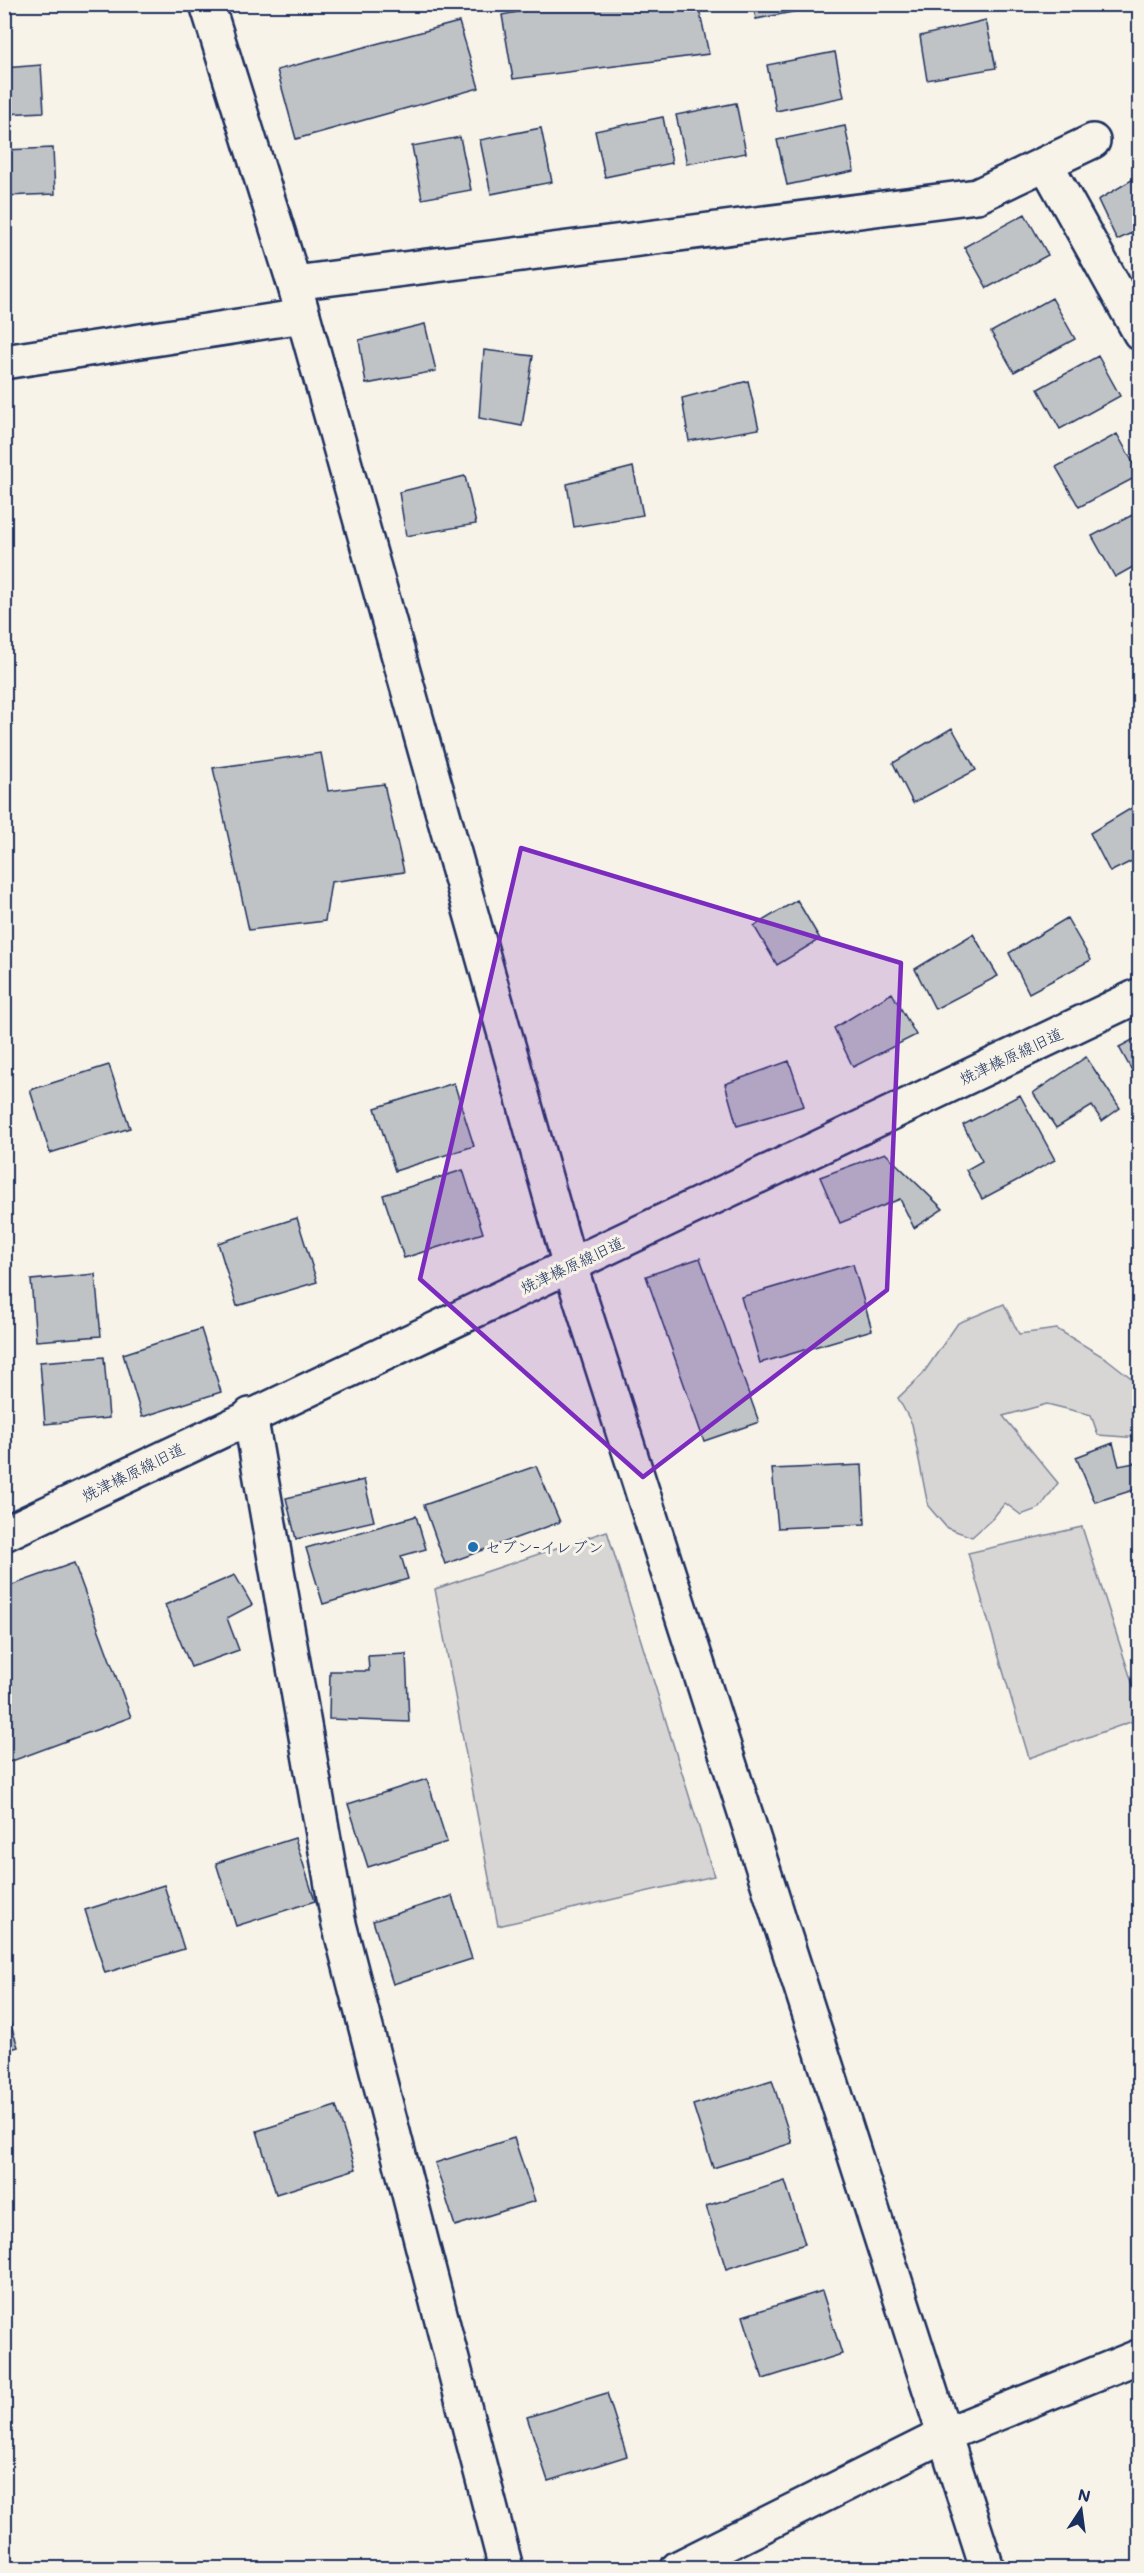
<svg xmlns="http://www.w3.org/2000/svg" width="1144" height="2573" font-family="Mali,'Klee One',sans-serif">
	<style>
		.green { fill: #d7d6d4; stroke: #798299; stroke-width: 1.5 }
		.building { fill: #c0c3c5; stroke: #1b2f5e; stroke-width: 1.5 }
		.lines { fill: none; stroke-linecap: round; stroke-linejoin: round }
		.minor-casing { stroke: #1b2f5e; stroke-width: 38 }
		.tertiary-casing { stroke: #1b2f5e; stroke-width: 38 }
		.minor { stroke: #f7f3e8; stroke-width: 33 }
		.tertiary { stroke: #f7f3e8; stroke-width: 33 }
		.marked { fill: #7b2cbf; fill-opacity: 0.2; stroke: #7b2cbf; stroke-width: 4.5; stroke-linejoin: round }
		.poi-dot { fill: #1f6fb2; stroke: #f7f3e8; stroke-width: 2 }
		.labels { text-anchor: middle; stroke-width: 6; stroke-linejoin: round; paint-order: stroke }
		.street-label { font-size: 16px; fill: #1b2f5e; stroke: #f7f3e8 }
		.poi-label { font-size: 16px; fill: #1b2f5e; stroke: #f7f3e8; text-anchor: start }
	</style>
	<rect width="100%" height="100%" fill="#f7f3e8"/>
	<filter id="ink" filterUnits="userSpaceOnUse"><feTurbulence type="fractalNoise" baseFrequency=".0167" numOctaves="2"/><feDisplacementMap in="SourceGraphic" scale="12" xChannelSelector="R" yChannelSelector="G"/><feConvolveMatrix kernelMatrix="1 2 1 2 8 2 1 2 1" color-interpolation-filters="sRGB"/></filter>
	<g filter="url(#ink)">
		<!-- green -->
		<path class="green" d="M1004,1304L1019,1334L1057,1329L1107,1359L1139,1384V1438L1098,1435L1091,1415L1047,1404L1003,1416L1058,1483L1040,1508L1021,1515L1005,1503L993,1518L972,1537L947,1528L928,1506L912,1424L898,1398L922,1375L958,1323Z
			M1082,1527L1139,1704V1719L1029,1758L968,1553Z
			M607,1531L714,1876L498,1926L435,1589Z"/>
		<!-- building -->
		<path class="building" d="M559,4H698L709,54L513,79L502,15Z
			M753,4H824V6L756,19Z
			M986,20L996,68L927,80L920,36Z
			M459,22L479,88L296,139L277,70Z
			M835,52L844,97L776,111L767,65Z
			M41,65L44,112L4,114V68Z
			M736,103L746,153L687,164L676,115Z
			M663,117L672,163L605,177L595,131Z
			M845,126L854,171L787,185L777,140Z
			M541,128L552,182L491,194L480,140Z
			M460,137L471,190L422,199L412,146Z
			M53,148L55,194L4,196V150Z
			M1140,175V229L1117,240L1098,200Z
			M1025,214L1048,255L987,288L964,247Z
			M1052,298L1075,339L1014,372L991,332Z
			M425,324L436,371L366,384L359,340Z
			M484,350L533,356L522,426L479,418Z
			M1098,356L1120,396L1060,429L1038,389Z
			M748,381L759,429L689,441L682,398Z
			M1117,434L1140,475L1079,507L1056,467Z
			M633,467L643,515L574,527L567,484Z
			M465,476L476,524L406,536L399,492Z
			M1140,511V563L1115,577L1092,536Z
			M1140,615V632L1133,619Z
			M952,728L976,770L913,803L893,763Z
			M321,753L328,791L384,784L404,872L331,882L325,921L249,930L213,768Z
			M1140,803V857L1110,872L1090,833Z
			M797,900L820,939L777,965L754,926Z
			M1067,918L1091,960L1029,993L1009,953Z
			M973,934L998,976L935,1009L915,969Z
			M892,993L916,1035L853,1067L834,1028Z
			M1140,1036V1064L1131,1069L1119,1047Z
			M1086,1057L1120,1108L1102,1121L1092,1106L1056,1128L1033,1093Z
			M789,1061L804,1106L737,1126L725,1084Z
			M109,1065L130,1128L50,1153L30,1090Z
			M454,1083L474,1146L395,1171L375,1108Z
			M1020,1095L1055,1160L982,1199L966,1170L982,1161L963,1125Z
			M885,1153L943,1209L914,1228L900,1199L840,1223L820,1177Z
			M463,1170L483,1233L404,1258L383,1195Z
			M297,1218L317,1282L237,1306L218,1243Z
			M700,1258L759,1422L704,1441L646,1276Z
			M853,1264L872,1330L760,1363L741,1297Z
			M95,1274L101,1336L36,1341L31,1280Z
			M201,1329L221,1392L142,1417L123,1354Z
			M104,1357L109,1418L45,1424L40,1362Z
			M1113,1443L1119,1466L1140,1462V1488L1095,1502L1076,1457Z
			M862,1465L865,1524L778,1528L772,1469Z
			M536,1466L560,1522L445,1564L424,1505Z
			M364,1480L374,1521L296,1539L286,1498Z
			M416,1516L426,1549L401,1556L408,1579L323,1604L306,1548Z
			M74,1563L131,1717L4,1764V1588Z
			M235,1575L252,1605L227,1618L239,1650L191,1667L165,1605Z
			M406,1654L409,1722L329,1719L330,1671H369L368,1656Z
			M427,1779L447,1842L368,1867L348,1804Z
			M295,1838L315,1901L236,1926L216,1863Z
			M164,1885L184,1949L105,1973L85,1910Z
			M452,1896L472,1959L393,1984L373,1921Z
			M4,2004L18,2047L4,2051Z
			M772,2080L792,2143L713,2168L693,2105Z
			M336,2106L356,2169L276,2194L257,2131Z
			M514,2138L535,2201L455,2226L435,2163Z
			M785,2181L805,2244L726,2269L706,2206Z
			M822,2291L842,2354L763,2379L743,2316Z
			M607,2393L627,2456L548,2481L527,2417Z
			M904,2561L906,2568H878Z"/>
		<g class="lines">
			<defs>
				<path id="minor" d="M1046,164L1140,333
					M294,283L977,196L1093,141
					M4,362L303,316
					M250,1415L338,1920L506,2568
					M678,2568L944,2435L1140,2356"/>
				<path id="tertiary" d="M207,4L294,283L570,1266L987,2568
					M4,1534L1140,995"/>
			</defs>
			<!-- minor casing -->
			<use href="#minor" class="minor-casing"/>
			<!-- tertiary casing -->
			<use href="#tertiary" class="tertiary-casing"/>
			<!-- minor -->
			<use href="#minor" class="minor"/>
			<!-- tertiary -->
			<use href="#tertiary" class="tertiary"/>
		</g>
	</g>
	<!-- marked area -->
	<path class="marked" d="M521,848L901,963L887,1290L643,1477L420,1279Z"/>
	<!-- markers -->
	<circle class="poi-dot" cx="473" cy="1547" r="6"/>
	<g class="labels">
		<!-- street labels -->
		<g class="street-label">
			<text transform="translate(1011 1056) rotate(-25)" y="6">焼津榛原線旧道</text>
			<text transform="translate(572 1265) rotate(-25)" y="6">焼津榛原線旧道</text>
			<text transform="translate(133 1472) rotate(-26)" y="6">焼津榛原線旧道</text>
		</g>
		<!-- poi labels -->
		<g class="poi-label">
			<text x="485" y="1553">セブン-イレブン</text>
		</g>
	</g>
	<!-- margin -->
	<rect width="1144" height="2573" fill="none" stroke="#f7f3e8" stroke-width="24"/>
	<rect x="12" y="12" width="1120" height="2549" fill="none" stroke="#1b2f5e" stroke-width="2" filter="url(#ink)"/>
	<!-- north arrow -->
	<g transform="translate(1081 2510) rotate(13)" stroke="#f7f3e8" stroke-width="4.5" paint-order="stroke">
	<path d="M0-4.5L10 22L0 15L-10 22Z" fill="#1b2f5e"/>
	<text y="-9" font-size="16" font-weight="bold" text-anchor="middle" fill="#1b2f5e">N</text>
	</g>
</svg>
